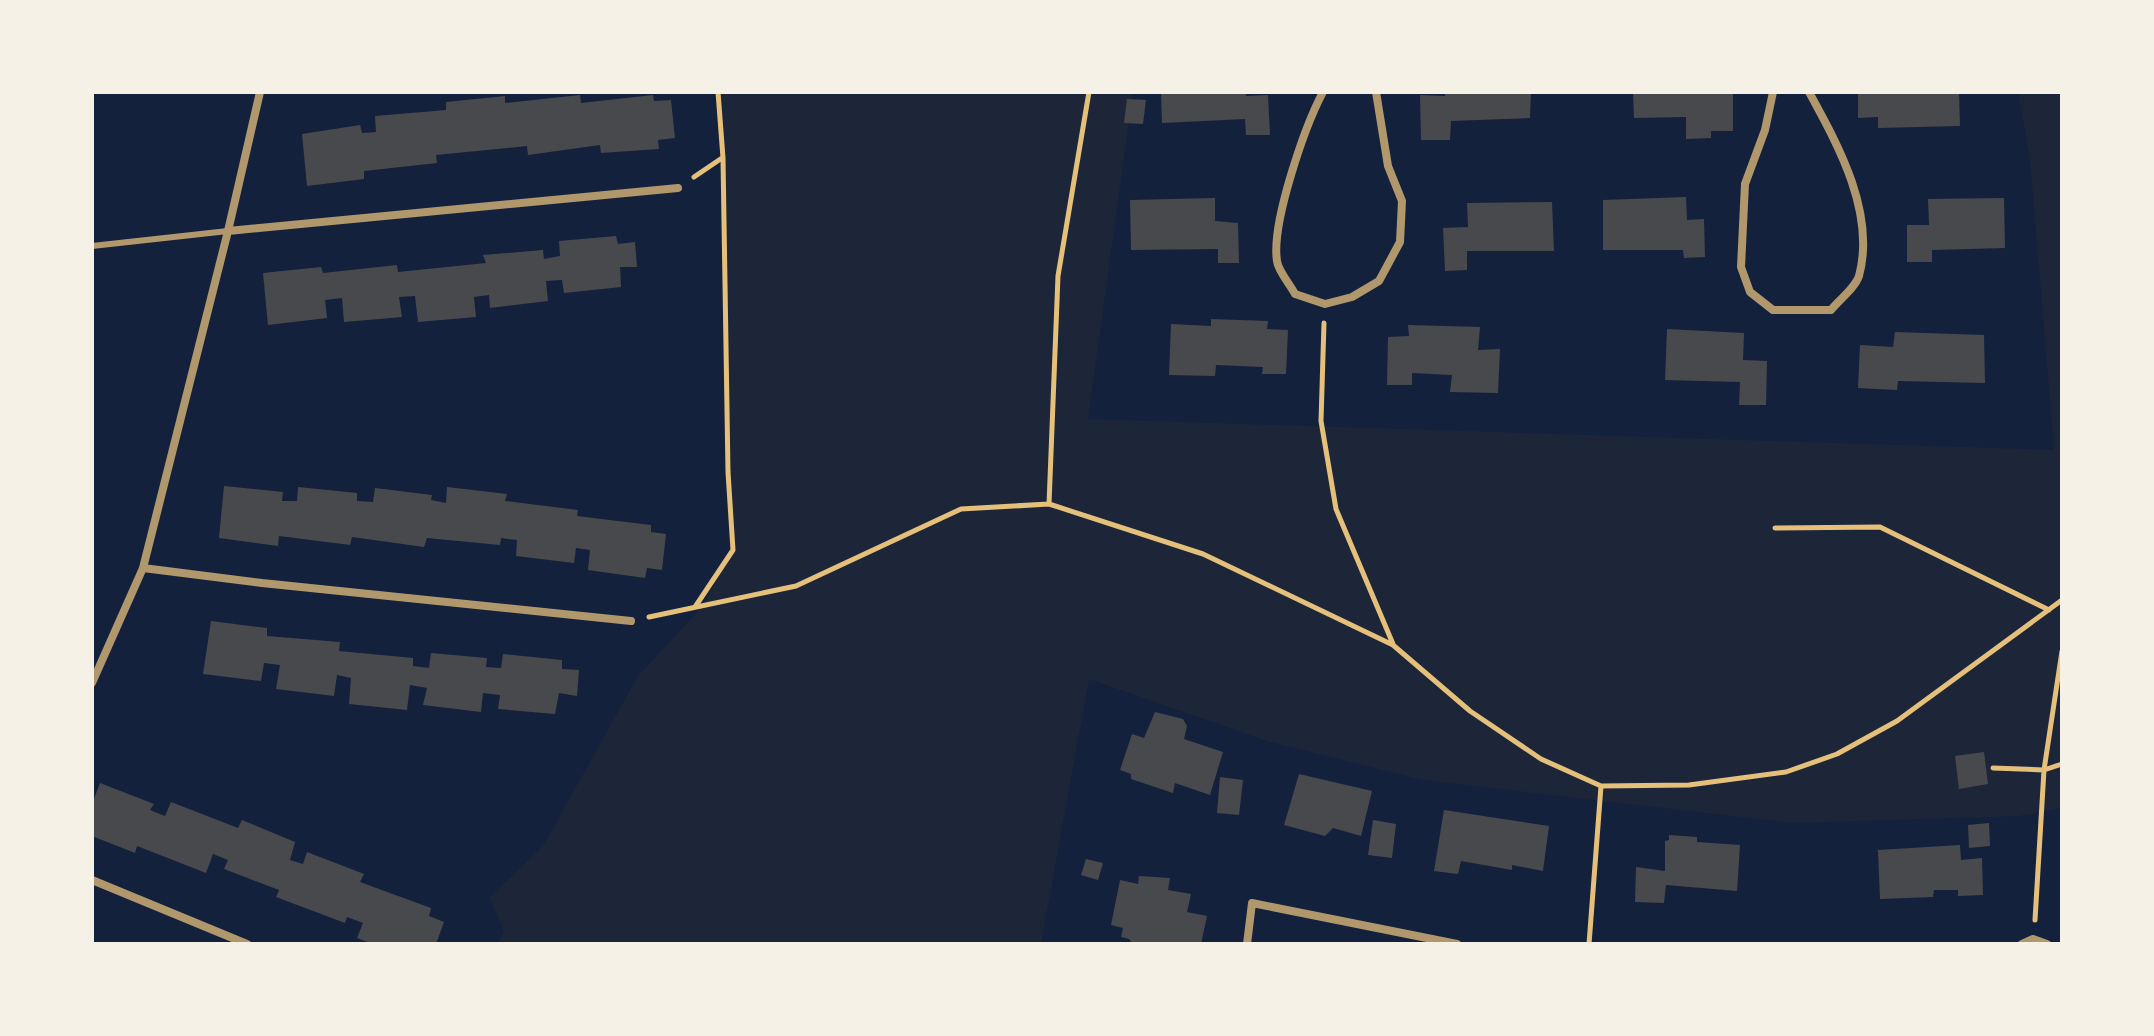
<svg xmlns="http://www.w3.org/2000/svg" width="2154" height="1036" font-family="Mulish,sans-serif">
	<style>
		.green { fill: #1d2539 }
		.building { fill: #48494c }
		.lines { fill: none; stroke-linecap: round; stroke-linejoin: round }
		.path { stroke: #e5c07b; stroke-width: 5 }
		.service { stroke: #b1986c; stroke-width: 6 }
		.minor { stroke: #b1986c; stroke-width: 8 }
	</style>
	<rect width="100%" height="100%" fill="#14213d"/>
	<!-- green -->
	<path class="green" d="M718,92H1133L1088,419L2054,450L2030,159L2018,92H2062V808L2019,816L1792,823L1423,780L1267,741L1089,679L1041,944H497L504,932L490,897L543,846L638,676L702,607L733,550L728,472L723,158Z"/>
	<!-- building -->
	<path class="building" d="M1161,92H1246V96L1268,95L1270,135H1246L1245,119L1162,123Z
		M1445,92H1531L1530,118L1451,121L1450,140H1421L1420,95L1445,96Z
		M1633,92H1733V131H1711V138L1686,139V117L1634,118Z
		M1858,92H1959L1960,126L1878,128V117L1858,118Z
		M580,95L581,103L653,95L654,101L671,100L675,138L658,140L659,149L601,153L600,145L528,155L527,146L436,155L437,163L364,171V179L307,186L302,134L360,125L362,133L376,132L375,116L446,110V102L505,96V103Z
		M1127,99L1146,100L1143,124L1124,123Z
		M1686,197L1687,220L1704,219L1705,257L1684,258L1683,250H1603V200Z
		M1215,198V221L1238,223L1239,263H1218V249L1131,250L1130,200Z
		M2004,198L2005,248L1932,250V262H1907V225H1929L1928,199Z
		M1552,202L1554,251H1467V270L1445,271L1443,228L1468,227L1467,203Z
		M616,236L618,244L635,242L637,267H620L621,287L564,293L562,280L546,281L548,301L490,308L489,295L474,297L476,317L418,322L415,296L399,297L402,317L344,322L342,298L325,300L327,318L268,325L263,273L321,267L323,273L397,265L398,272L486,263L483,255L543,250L544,259L560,256L559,241Z
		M1211,319L1268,321L1267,329L1288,330L1286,374H1262L1263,367L1216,365L1215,376L1169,375L1171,324L1211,326Z
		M1408,325L1480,327L1478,350L1500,349L1498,393L1450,392L1452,375L1412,373V385H1387L1388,337L1409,336Z
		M1667,329L1744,333L1743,360L1767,361L1766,405H1739L1740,382L1665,380Z
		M1895,332L1984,335L1985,383L1898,381L1897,390L1858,388L1860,345L1893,347Z
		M224,486L283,492L282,501H297L298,487L357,493V501L373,502L375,488L432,495L431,500L446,503L447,487L507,494L505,501L578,510L577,516L651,525V532L666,534L662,570L647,568L645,578L588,570L590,550L576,548L574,563L516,556L517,540L501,538L500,545L427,538L424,547L352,537L350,545L279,536L278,546L219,538Z
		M211,621L267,628V636L340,642L339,651L413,658V666L429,668L431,653L487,658L486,667L501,668L503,654L562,660V669L579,670L577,696L559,693L555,714L498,709L500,695L483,693L481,712L423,705L427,688L410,685L407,710L349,704L351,678L337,675L334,696L276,689L280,665L264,663L261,681L203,674Z
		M1155,712L1183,719L1187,726L1184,739L1223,752L1210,795L1175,783L1173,793L1131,779V774L1120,770L1132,734L1144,738Z
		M1984,752L1988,784L1959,789L1955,756Z
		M1299,774L1372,791L1361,836L1333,828L1325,836L1284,825Z
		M1220,777L1243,780L1239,815L1217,813Z
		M100,783L154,804L150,810L165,816L171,802L238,828L242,820L295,842L290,860L303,864L307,852L364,874L360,882L431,908L429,916L444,922L436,944H373L357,938L363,923L347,917L345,923L276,897L279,890L224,869L228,860L213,854L206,873L137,846L135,853L92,836V804Z
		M1444,810L1549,826L1543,871L1512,865V870L1461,861L1458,874L1434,871Z
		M1373,820L1396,824L1392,858L1368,855Z
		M1989,823L1990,846L1969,848L1968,825Z
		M1669,835L1697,837V842L1740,845L1737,891L1666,885L1664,903L1635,902L1636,867L1665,871V841L1669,840Z
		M1960,845L1961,860L1982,858L1983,895L1958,896V890H1934L1933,897L1880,899L1878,850Z
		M1086,859L1103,863L1098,880L1081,875Z
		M1139,876L1170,878L1168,890L1191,894L1187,912L1207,916L1201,944H1133L1129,939L1121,937L1123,928L1111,925L1120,880L1138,884Z"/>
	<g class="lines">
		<!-- path -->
		<path class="path" d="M694,177L722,158
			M1324,323L1321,421L1336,509L1393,644
			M1049,504L1058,276L1089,92
			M1775,528L1880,527L2049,610
			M695,607L733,550L728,472L723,158L718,92
			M649,617L796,586L961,509L1049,504L1203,554L1393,645L1470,711L1541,759L1601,786L1689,785L1786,772L1837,754L1897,721L2062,600
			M1993,768L2044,770L2062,764
			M2035,920L2044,770L2062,651
			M1589,944L1601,786"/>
		<!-- service -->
		<path class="service" d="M92,246L228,231"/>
		<!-- minor -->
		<path class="minor" d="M1323,92C1305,126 1271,223 1277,261C1278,271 1290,284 1295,294L1325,304L1352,297L1379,281L1400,242L1402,201L1388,166L1376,92
			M1773,92L1765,130L1745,184L1741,267L1750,292L1773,310H1831C1839,300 1855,288 1859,276C1876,213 1838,145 1809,92
			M228,231L678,188
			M143,568L262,583L631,621
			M92,683L143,568L228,231L260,92
			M92,880L247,944
			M1247,944L1252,903L1457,944
			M2022,944L2033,939L2047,944"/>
	</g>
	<!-- border -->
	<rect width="2154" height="1036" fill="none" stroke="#f6f1e7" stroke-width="188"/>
</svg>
